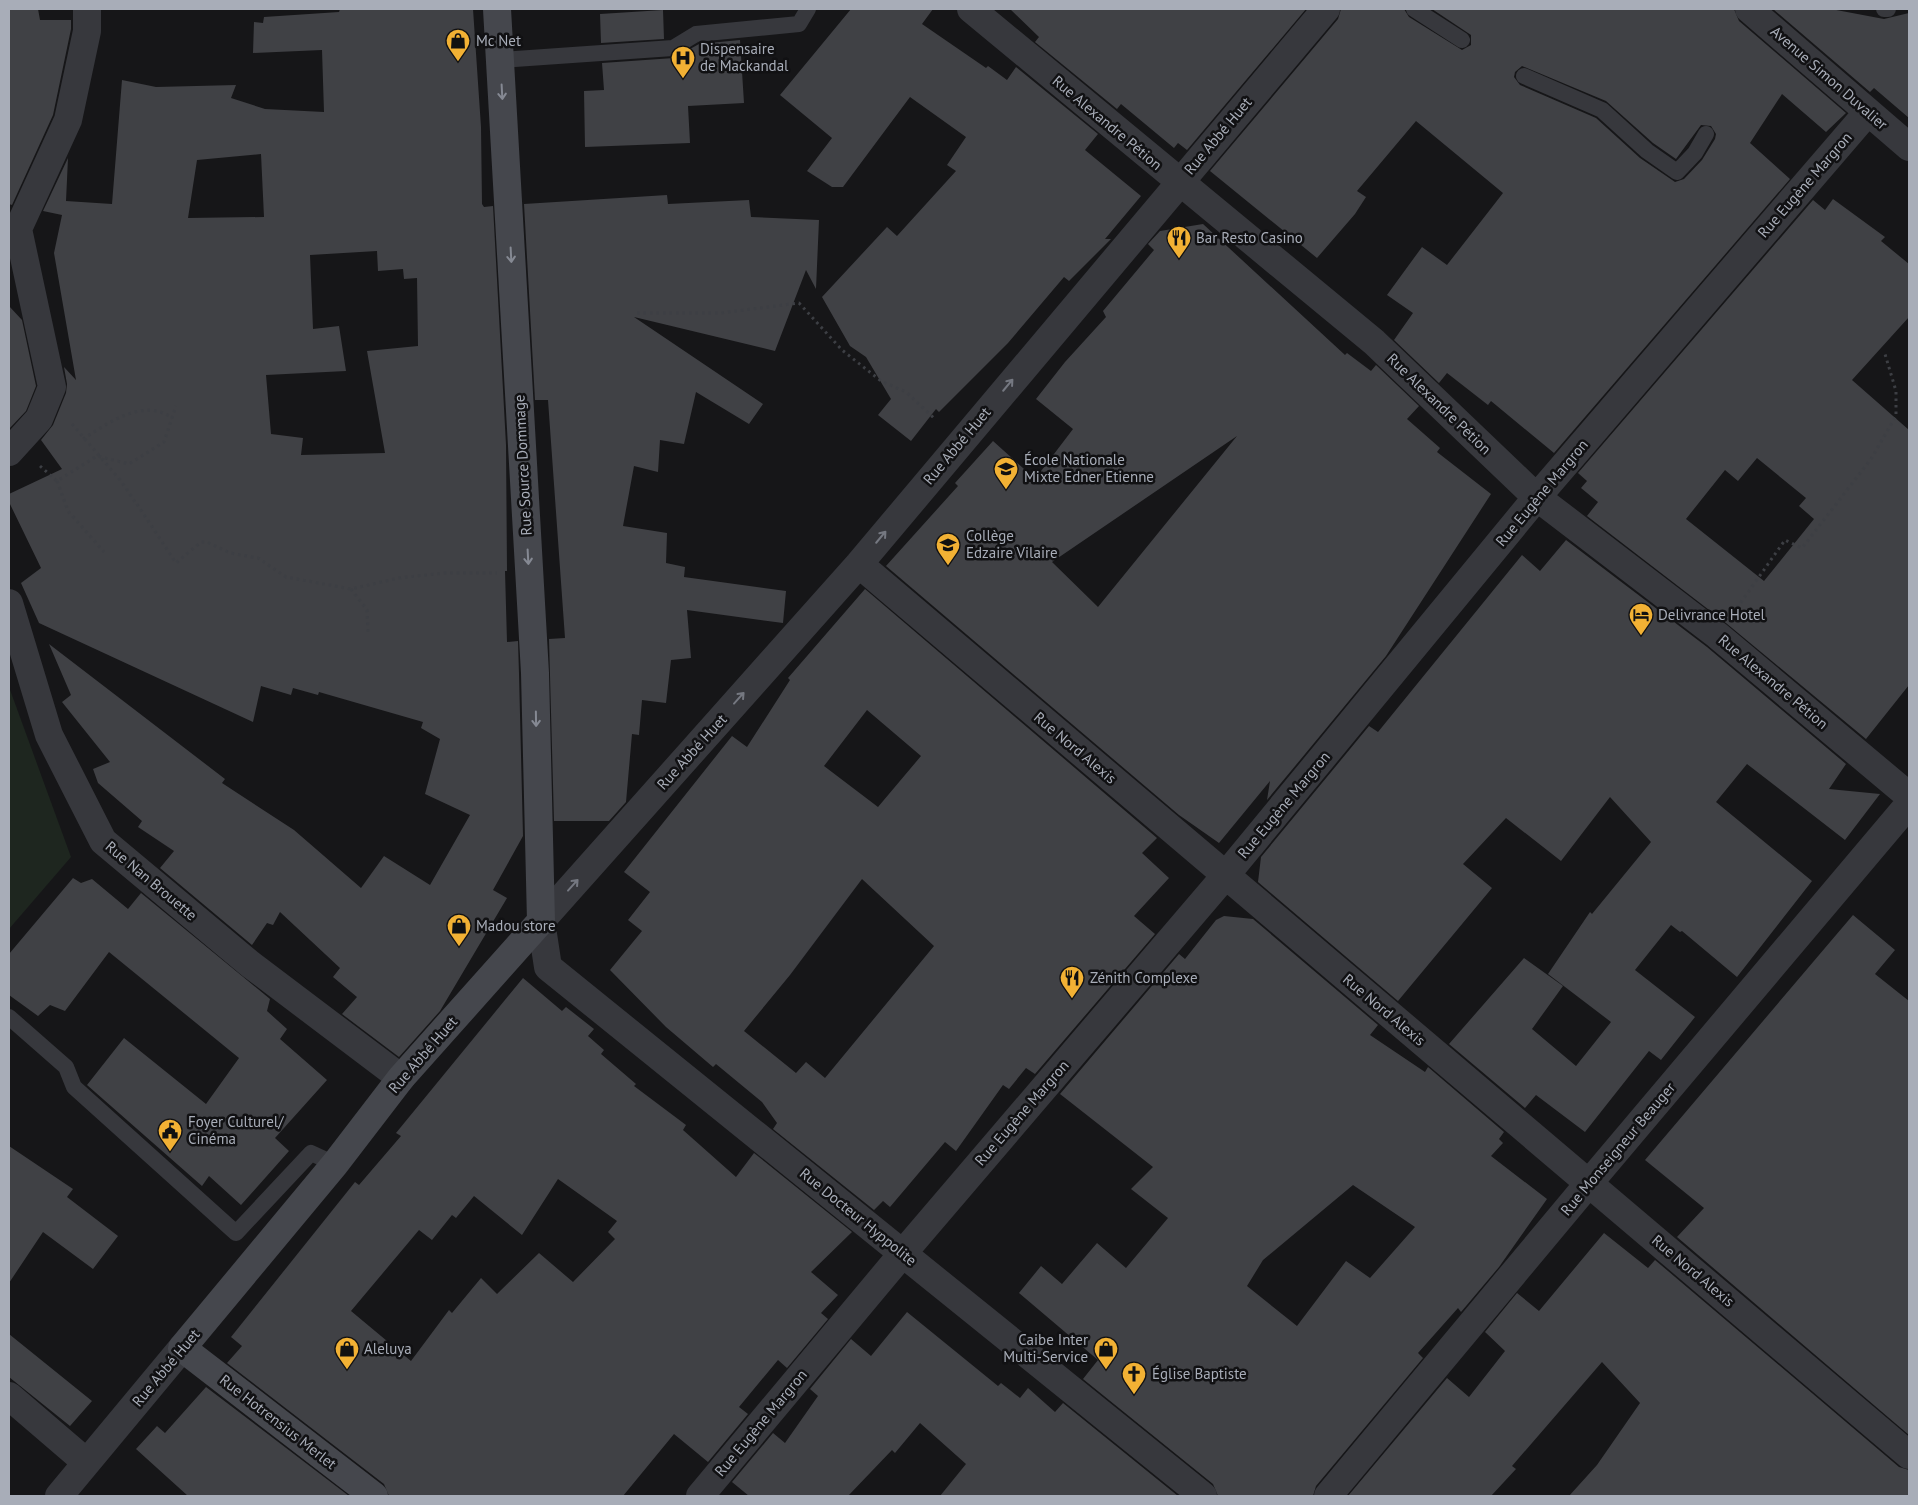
<svg xmlns="http://www.w3.org/2000/svg" width="1918" height="1505" font-family="'PT Sans',sans-serif">
	<style>
		.green { fill: #1e261f }
		.building { fill: #404145; fill-rule: evenodd }
		.lines { fill: none; stroke-linecap: round; stroke-linejoin: round }
		.path { stroke: #3d3f44; stroke-width: 3; stroke-dasharray: 2.5 4; stroke-linecap: butt }
		.service { stroke: #37383d; stroke-width: 16 }
		.minor { stroke: #37383d; stroke-width: 28 }
		.secondary { stroke: #45474d; stroke-width: 28 }
		.oneway { stroke: #858993 }
		.oneway2 { stroke: #757881 }
		.labels { text-anchor: middle; stroke-width: 5; stroke-linejoin: round; paint-order: stroke }
		.poi-label { font-size: 15px; fill: #a8adb8; stroke: #111113; text-anchor: start }
		.street-label { font-size: 15px; fill: #a8adb8; stroke: #111113 }
	</style>
	<rect width="100%" height="100%" fill="#161618"/>
	<!-- green -->
	<path class="green" d="M9,687L71,857L9,929Z"/>
	<!-- building -->
	<path class="building" d="M9,9H38L40,20H71V29L53,115L12,205L9,204Z
		M340,9H473L481,127L482,204L484,207L493,206L506,445L507,571H505L507,642L518,641L519,674L523,836L493,890L507,898L440,1011L399,1057L342,1014L357,997L333,977L340,968L280,912L273,925L267,923L252,945L160,868L174,851L138,827L142,821L98,783L93,769L110,762L62,702L71,695L49,644L225,779L222,783L294,830L361,888L384,856L430,885L470,815L425,794L440,739L421,728L423,722L319,692L318,695L293,688L291,695L261,686L253,722L39,623L21,583L41,568L9,502V494L62,469L41,440L53,425L66,393L67,384L64,367L76,380L54,253L62,215L43,211L68,158L66,201L112,204L122,80L156,87L236,85L231,98L265,109L324,112L322,50L253,53L254,22L263,23L264,17L339,12ZM261,154L264,217L188,218L197,160ZM377,251L378,271L403,269L404,279L417,278L418,346L367,351L385,453L301,455L303,438L271,434L266,375L346,371L339,326L313,329L310,255Z
		M851,9H933L922,24L986,68L988,66L1007,80L1016,67L1098,134L1085,150L1141,196L1105,239H1111L1069,281L1064,277L1008,343L939,412L936,409L911,441L878,415L891,399L866,357L850,346L822,297L887,227L897,236L956,171L947,165L966,137L910,97L843,187H832L807,171L832,138L780,95Z
		M1010,9H1306L1187,150L1178,143L1174,148L1121,104L1117,109L1035,42L1039,37Z
		M1341,9H1404L1409,17L1462,50L1471,45V35L1432,9H1734L1739,21L1846,113L1826,132L1782,94L1750,143L1790,179L1554,453L1491,401L1488,405L1447,373L1439,383L1394,340L1413,313L1387,295L1422,247L1447,265L1503,193L1416,121L1357,191L1366,197L1355,214L1317,258L1210,171L1338,19ZM1522,66L1606,101L1653,143L1676,159L1701,125L1711,126L1716,134L1715,139L1702,160L1684,179L1675,182L1640,158L1596,118L1520,85L1514,77L1515,72Z
		M1773,9H1831L1884,19L1909,13V118L1874,88L1870,92Z
		M663,10L664,39L601,43L600,14Z
		M740,40L744,103L688,106L690,143L585,147L584,91L604,90L602,63L674,58L699,44Z
		M667,195L668,204L749,200L751,217L819,220L816,289L806,270L775,351L634,317L763,404L749,424L696,392L684,444L660,440L658,472L634,466L623,526L667,533L666,563L685,567L684,577L786,591L783,623L687,610L691,658L671,660L666,703L642,700L639,735L632,734L626,802L609,821H554L549,639L565,638L548,400H535L524,204Z
		M1833,199L1885,237L1881,241L1909,264V317L1852,380L1909,430V685L1866,739L1726,623L1587,516L1598,502L1581,488L1587,481L1578,473L1813,200L1825,210ZM1757,458L1806,498L1799,506L1814,519L1764,581L1686,519L1725,470L1738,481Z
		M1203,224L1345,355L1347,353L1371,371L1376,365L1419,406L1407,419L1440,448L1437,452L1491,494L1386,656L1267,800L1270,781L1219,843L1179,815L886,566L958,486L955,483L993,441L1035,479L1073,429L1036,399L1065,362L1106,317L1103,311L1154,250L1148,244L1160,231ZM1237,436L1098,607L1052,562Z
		M9,306L22,320L36,386L26,411L9,429Z
		M1566,540L1707,647L1846,764L1829,789L1880,794L1845,840L1747,764L1716,802L1812,881L1737,977L1682,931L1680,932L1671,925L1635,970L1695,1017L1661,1060L1649,1051L1585,1132L1536,1095L1525,1108L1449,1044L1524,958L1563,986L1532,1029L1576,1066L1611,1022L1548,974L1590,912L1592,914L1651,842L1610,797L1561,861L1506,818L1463,864L1492,888L1398,1001L1258,882L1261,857L1369,726L1378,732L1522,555L1540,571Z
		M865,589L1157,838L1142,853L1169,878L1134,916L1155,934L1035,1074L1026,1068L1009,1089L1003,1085L956,1151L945,1142L890,1207L883,1201L874,1210L773,1129L777,1123L762,1102L716,1064L713,1067L666,1027L610,970L642,931L628,920L650,892L624,872L732,736L747,747L790,680L788,678ZM867,710L921,756L878,807L824,766ZM862,879L934,946L825,1078L806,1062L796,1073L744,1031L790,975Z
		M73,878L81,883L92,879L128,909L141,893L270,999L267,1011L287,1029L280,1039L327,1080L275,1138L289,1151L241,1205L209,1176L202,1186L87,1085L124,1038L206,1104L239,1058L109,952L65,1011L50,1005L38,1016L9,995V954Z
		M1853,915L1895,950L1875,974L1909,1001V1435L1677,1237L1704,1208L1645,1160Z
		M1224,916L1253,919L1378,1025L1370,1035L1425,1072L1428,1067L1504,1132L1499,1139L1503,1143L1491,1156L1547,1199L1499,1267L1461,1312L1458,1308L1418,1353L1423,1358L1316,1486L1313,1496H1218L1213,1484L1083,1379L1098,1360L1019,1293L1041,1266L1062,1284L1097,1243L1126,1268L1168,1218L1131,1189L1153,1167L1060,1094L1179,954L1185,959L1216,920ZM1353,1185L1415,1227L1370,1278L1346,1261L1297,1326L1247,1286L1263,1260Z
		M523,978L562,1011L566,1007L594,1029L588,1036L604,1050L601,1054L636,1084L634,1086L686,1125L683,1130L736,1177L754,1153L852,1232L811,1272L838,1295L821,1313L828,1319L787,1368L778,1360L739,1407L748,1414L708,1462L674,1434L623,1496H389L384,1484L227,1363L242,1346L231,1337L355,1182L359,1185L401,1136L396,1133ZM558,1179L617,1221L608,1232L615,1239L573,1282L539,1253L497,1294L481,1278L452,1313L449,1310L411,1361L351,1311L419,1230L432,1240L452,1215L456,1218L474,1196L522,1235Z
		M9,1146L73,1189L67,1197L118,1236L93,1269L43,1232L9,1283Z
		M1604,1233L1648,1268L1655,1260L1899,1467L1909,1470V1496H1569L1597,1465L1640,1403L1602,1362L1512,1466L1516,1469L1491,1496H1348L1447,1378L1469,1397L1505,1351L1485,1332L1517,1293L1539,1311Z
		M907,1312L998,1386L1001,1383L1020,1398L1028,1388L1055,1412L1063,1403L1178,1496H940L966,1464L920,1423L895,1453L892,1450L848,1496H749L732,1482L773,1433L785,1443L818,1396L810,1389L851,1339L871,1356Z
		M9,1334L92,1401L70,1426L9,1377Z
		M206,1387L349,1496H188L136,1449L157,1426L165,1433Z"/>
	<g class="lines">
		<!-- path -->
		<path class="path" d="M637,313H721L799,303L842,350L881,381L906,392L936,420
			M72,424L121,481L137,505
			M83,439C108,423 144,397 172,418
			M40,466L57,481L97,456L129,464L164,442L176,406
			M57,481L68,511L104,552
			M137,504L176,563L201,542H207L230,553L258,558L286,577L351,589L399,578L444,573H497
			M351,589L367,610L368,632
			M1737,608L1785,540L1802,548L1871,459L1896,416V391L1885,354"/>
		<!-- service -->
		<path class="service" d="M1414,9L1462,40
			M1884,9H1888
			M500,60L673,48L696,34L799,24L808,9
			M1524,76L1602,110L1647,151L1677,172L1695,153L1706,134
			M9,1017L66,1067L74,1087L236,1233L311,1153L335,1164"/>
		<!-- minor -->
		<path class="minor" d="M971,9L1374,342L1534,495L1717,635L1909,796
			M1749,9L1909,147
			M9,452L39,419L52,387L18,229L68,120L87,31V9
			M859,564L1909,1455
			M9,603L49,735L103,841L250,964L401,1078
			M9,1396L86,1462
			M59,1496L182,1348
			M700,1496L903,1253L1225,876L1537,497L1867,113
			M1203,1496L548,967L541,921L859,564L1326,9
			M1328,1496L1589,1183L1909,804"/>
		<!-- secondary -->
		<path class="secondary" d="M374,1496L182,1348L335,1164L401,1078L541,921L535,673L497,9"/>
	</g>
	<!-- one-way arrows -->
	<defs><path id="oneway-shaft" d="M-6 0H5M1.5-3L5.5 0L1.5 3" fill="none" stroke-width="1.6" stroke-linecap="round" stroke-linejoin="round" transform="scale(1.25)"/></defs>
	<g class="oneway">
		<use href="#oneway-shaft" transform="translate(502 92) rotate(87)"/>
		<use href="#oneway-shaft" transform="translate(511 255) rotate(87)"/>
		<use href="#oneway-shaft" transform="translate(528 557) rotate(87)"/>
		<use href="#oneway-shaft" transform="translate(536 719) rotate(89)"/>
	</g>
	<g class="oneway2">
		<use href="#oneway-shaft" transform="translate(1008 385) rotate(-50)"/>
		<use href="#oneway-shaft" transform="translate(881 537) rotate(-50)"/>
		<use href="#oneway-shaft" transform="translate(739 698) rotate(-48)"/>
		<use href="#oneway-shaft" transform="translate(573 885) rotate(-48)"/>
	</g>
	<!-- icons -->
	<defs>
		<symbol id="shop-pin" viewBox="-11 -11 22 30"><path d="M0 17L-7.5 6A9.5 9.5 0 1 1 7.5 6Z" fill="#f2b134" stroke="#111113"/><path d="M-5-2.5h2.3a2.7 3.5 0 0 1 5.4 0H5L5.5 6h-11ZM-1.5-2.5h3a1.5 2.3 0 0 0-3 0Z" fill="#111"/></symbol>
		<symbol id="hospital-pin" viewBox="-11 -11 22 30"><path d="M0 17L-7.5 6A9.5 9.5 0 1 1 7.5 6Z" fill="#f2b134" stroke="#111113"/><path d="M-5-5h3v3.5h4V-5h3V5h-3V1.5h-4V5h-3Z" fill="#111"/></symbol>
		<symbol id="restaurant-pin" viewBox="-11 -11 22 30"><path d="M0 17L-7.5 6A9.5 9.5 0 1 1 7.5 6Z" fill="#f2b134" stroke="#111113"/><path d="M-5-6h1v4h1v-4h1v4h1v-4h1v5L-1.5 .5V6h-2V.5L-5-1ZM5-6V6H3V1.5H1.5Q1.5-4 5-6Z" fill="#111"/></symbol>
		<symbol id="school-pin" viewBox="-11 -11 22 30"><path d="M0 17L-7.5 6A9.5 9.5 0 1 1 7.5 6Z" fill="#f2b134" stroke="#111113"/><path d="M0-5L7-2L0 1L-7-2ZM-4 1L0 2.5L4 1V4Q0 6-4 4Z" fill="#111"/></symbol>
		<symbol id="hotel-pin" viewBox="-11 -11 22 30"><path d="M0 17L-7.5 6A9.5 9.5 0 1 1 7.5 6Z" fill="#f2b134" stroke="#111113"/><path d="M-6-4.5h1.5V1H6V5H4.5V3h-9V5H-6ZM-4 0a1.8 1.8 0 1 1 3.6 0ZM.5 0V-2.5h3Q6-2.5 6 0Z" fill="#111"/></symbol>
		<symbol id="civic-pin" viewBox="-11 -11 22 30"><path d="M0 17L-7.5 6A9.5 9.5 0 1 1 7.5 6Z" fill="#f2b134" stroke="#111113"/><path d="M-.6-6.5H3V-4.5H.6V-3L4-1V1h2V6H-6V1h2V-1L-.6-3ZM-1.2 2.5V6h2.4V2.5Z" fill="#111"/></symbol>
		<symbol id="church-pin" viewBox="-11 -11 22 30"><path d="M0 17L-7.5 6A9.5 9.5 0 1 1 7.5 6Z" fill="#f2b134" stroke="#111113"/><path d="M-1.2-6h2.4v3.5h3.3v2.4h-3.3V6h-2.4V-.1h-3.3v-2.4h3.3Z" fill="#111"/></symbol>
	</defs>
	<g fill-rule="evenodd">
		<use href="#shop-pin" x="444" y="27" width="28" height="38"/>
		<use href="#hospital-pin" x="669" y="44" width="28" height="38"/>
		<use href="#restaurant-pin" x="1165" y="224" width="28" height="38"/>
		<use href="#school-pin" x="992" y="455" width="28" height="38"/>
		<use href="#school-pin" x="934" y="531" width="28" height="38"/>
		<use href="#hotel-pin" x="1627" y="601" width="28" height="38"/>
		<use href="#shop-pin" x="445" y="912" width="28" height="38"/>
		<use href="#restaurant-pin" x="1058" y="964" width="28" height="38"/>
		<use href="#civic-pin" x="156" y="1117" width="28" height="38"/>
		<use href="#shop-pin" x="333" y="1335" width="28" height="38"/>
		<use href="#shop-pin" x="1092" y="1335" width="28" height="38"/>
		<use href="#church-pin" x="1120" y="1360" width="28" height="38"/>
	</g>
	<g class="labels">
		<!-- poi labels -->
		<g class="poi-label">
			<text x="476" y="46">Mc Net</text>
			<text x="700" y="54">Dispensaire<tspan x="700" dy="17">de Mackandal</tspan></text>
			<text x="1196" y="243">Bar Resto Casino</text>
			<text x="1024" y="465">École Nationale<tspan x="1024" dy="17">Mixte Edner Etienne</tspan></text>
			<text x="966" y="541">Collège<tspan x="966" dy="17">Edzaire Vilaire</tspan></text>
			<text x="1658" y="620">Delivrance Hotel</text>
			<text x="476" y="931">Madou store</text>
			<text x="1090" y="983">Zénith Complexe</text>
			<text x="188" y="1127">Foyer Culturel/<tspan x="188" dy="17">Cinéma</tspan></text>
			<text x="1088" y="1345" text-anchor="end">Caibe Inter<tspan x="1088" dy="17">Multi-Service</tspan></text>
			<text x="364" y="1354">Aleluya</text>
			<text x="1152" y="1379">Église Baptiste</text>
		</g>
		<!-- street labels -->
		<g class="street-label">
			<text transform="translate(1829 78) rotate(41)" y="5">Avenue Simon Duvalier</text>
			<text transform="translate(1107 123) rotate(40)" y="5">Rue Alexandre Pétion</text>
			<text transform="translate(1218 136) rotate(-50)" y="5">Rue Abbé Huet</text>
			<text transform="translate(1805 185) rotate(-49)" y="5">Rue Eugène Margron</text>
			<text transform="translate(1439 404) rotate(44)" y="5">Rue Alexandre Pétion</text>
			<text transform="translate(957 446) rotate(-50)" y="5">Rue Abbé Huet</text>
			<text transform="translate(523 465) rotate(-93)" y="5">Rue Source Dommage</text>
			<text transform="translate(1542 493) rotate(-50)" y="5">Rue Eugène Margron</text>
			<text transform="translate(1773 682) rotate(40)" y="5">Rue Alexandre Pétion</text>
			<text transform="translate(1075 748) rotate(40)" y="5">Rue Nord Alexis</text>
			<text transform="translate(692 752) rotate(-48)" y="5">Rue Abbé Huet</text>
			<text transform="translate(1284 805) rotate(-50)" y="5">Rue Eugène Margron</text>
			<text transform="translate(151 881) rotate(40)" y="5">Rue Nan Brouette</text>
			<text transform="translate(1384 1010) rotate(40)" y="5">Rue Nord Alexis</text>
			<text transform="translate(423 1055) rotate(-49)" y="5">Rue Abbé Huet</text>
			<text transform="translate(1022 1113) rotate(-49)" y="5">Rue Eugène Margron</text>
			<text transform="translate(1618 1149) rotate(-50)" y="5">Rue Monseigneur Beauger</text>
			<text transform="translate(858 1217) rotate(39)" y="5">Rue Docteur Hyppolite</text>
			<text transform="translate(1693 1271) rotate(40)" y="5">Rue Nord Alexis</text>
			<text transform="translate(166 1368) rotate(-50)" y="5">Rue Abbé Huet</text>
			<text transform="translate(278 1422) rotate(38)" y="5">Rue Hotrensius Merlet</text>
			<text transform="translate(761 1423) rotate(-50)" y="5">Rue Eugène Margron</text>
		</g>
	</g>
	<!-- border -->
	<rect width="1918" height="1505" fill="none" stroke="#a8adb8" stroke-width="20"/>
</svg>
